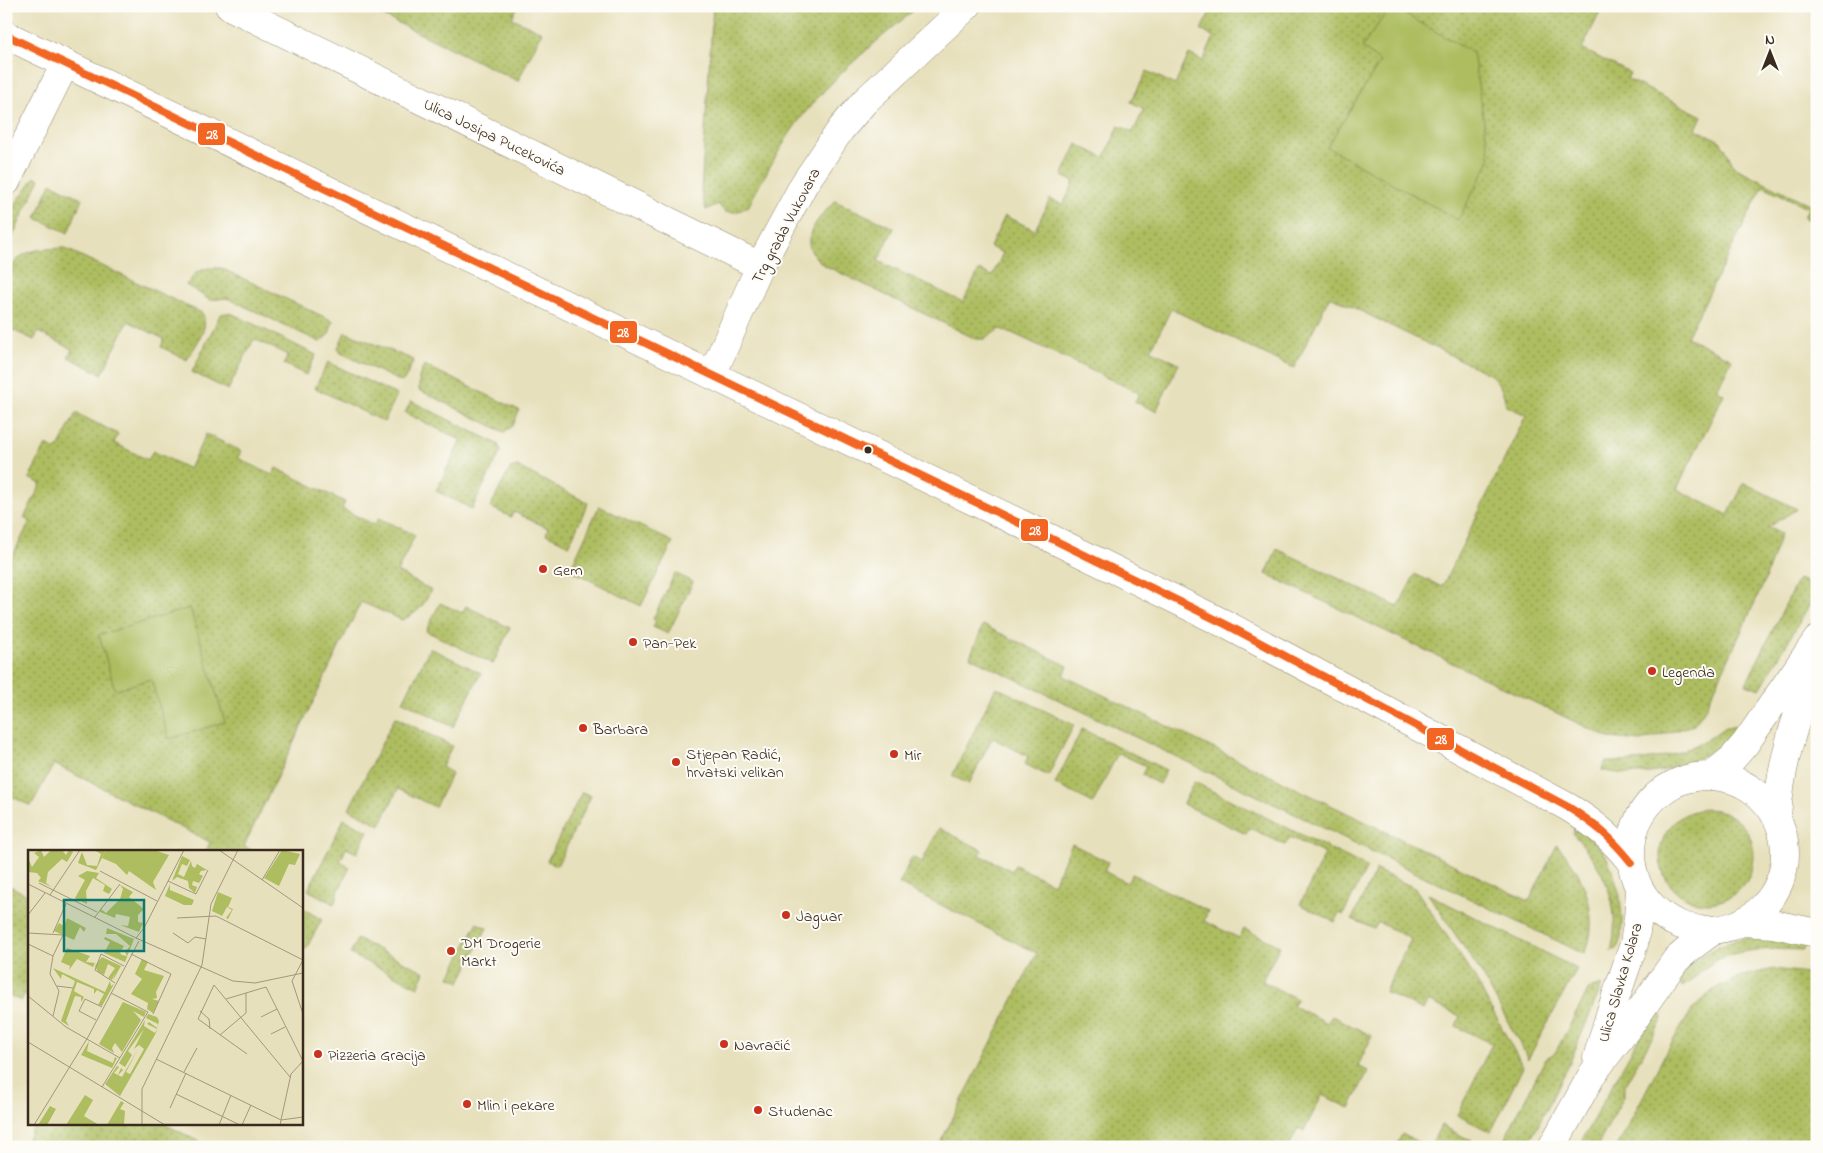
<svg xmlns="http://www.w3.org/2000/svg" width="1823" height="1153" font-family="'Indie Flower',sans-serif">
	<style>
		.grass { fill: url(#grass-dots); stroke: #74743f }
		.park { fill: #adbd60; stroke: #74743f }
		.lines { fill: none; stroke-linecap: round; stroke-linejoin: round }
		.street-casing { stroke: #91856d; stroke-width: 29 }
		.secondary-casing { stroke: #91856d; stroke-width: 29 }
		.street { stroke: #fff; stroke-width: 28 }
		.secondary { stroke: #fff; stroke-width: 28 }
		.bus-1-casing { stroke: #fdfcf7; stroke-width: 11 }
		.bus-1 { stroke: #f26522; stroke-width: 8 }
		.bus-dot { fill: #3b2a1e; stroke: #fdfcf7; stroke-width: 2 }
		.poi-dot { fill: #c8321e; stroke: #fdfcf7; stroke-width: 2 }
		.labels { text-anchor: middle; stroke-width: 4; stroke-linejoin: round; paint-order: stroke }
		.street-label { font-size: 16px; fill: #3b2a1e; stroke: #fdfcf7 }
		.poi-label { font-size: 16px; fill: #3b2a1e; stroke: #fdfcf7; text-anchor: start }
		.inset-road { fill: none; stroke: #a2977d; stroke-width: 1 }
		.view { fill: #0f766e; fill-opacity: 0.15; stroke: #0f766e; stroke-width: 2.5 }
		.inset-edge { fill: none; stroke: #3b2a1e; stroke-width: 2.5 }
		.line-badge { stroke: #fdfcf7; stroke-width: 2 }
		.badge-label { font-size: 14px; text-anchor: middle; font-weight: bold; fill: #fff }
	</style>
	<defs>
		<pattern id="grass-dots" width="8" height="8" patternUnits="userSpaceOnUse" patternTransform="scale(1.25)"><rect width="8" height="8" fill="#adbd60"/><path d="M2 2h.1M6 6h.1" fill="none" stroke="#8e9a4f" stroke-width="1.8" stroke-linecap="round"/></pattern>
	</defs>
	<rect width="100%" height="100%" fill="#fdfcf7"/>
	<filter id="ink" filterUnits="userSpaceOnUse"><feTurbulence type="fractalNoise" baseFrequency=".02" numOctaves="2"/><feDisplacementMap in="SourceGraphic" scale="10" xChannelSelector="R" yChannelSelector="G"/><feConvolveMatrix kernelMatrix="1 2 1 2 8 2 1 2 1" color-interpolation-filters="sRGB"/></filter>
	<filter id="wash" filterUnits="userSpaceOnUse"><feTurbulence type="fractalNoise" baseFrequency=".0096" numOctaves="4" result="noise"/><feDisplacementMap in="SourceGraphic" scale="20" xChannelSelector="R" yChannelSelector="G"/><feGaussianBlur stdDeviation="1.12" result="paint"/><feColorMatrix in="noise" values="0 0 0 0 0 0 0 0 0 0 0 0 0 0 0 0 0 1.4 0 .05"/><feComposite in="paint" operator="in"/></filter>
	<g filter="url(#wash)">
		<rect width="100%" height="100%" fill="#e7e0bc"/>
		<!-- grass -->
		<path class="grass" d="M363,6H518L512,18L542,32L518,81Z
			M713,6H919C873,44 824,83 790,133C775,157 761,182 748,207L736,212H725L718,204L706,210L701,192Z
			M1213,6H1234L1247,13L1251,6H1603L1582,49L1630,73L1627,79L1702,116L1696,129L1720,141L1725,148L1734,167L1817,208V215L1813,222L1804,217L1808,208L1763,186L1687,337L1732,359L1717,390L1724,394L1677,489L1728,515L1744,483L1797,509L1768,527L1781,534L1763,585L1706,707L1694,725L1641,741L1609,738L1266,574L1277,549L1398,607L1415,574L1442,587L1526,415L1506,406C1504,393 1501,385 1491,375L1330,296L1294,368L1171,309L1151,350L1179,364L1156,411L1135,402L1139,393L1012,333L1000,329L984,339H976L824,265C820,262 816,258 813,254C799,235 824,213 835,201L894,228L878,261L963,302L979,270L992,276L1003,253L990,247L1005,216L1035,230L1050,199L1063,205L1074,182L1062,176L1077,144L1104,158L1119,126L1133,132L1144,109L1131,102L1147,71L1175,85L1189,54L1203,61L1214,37L1201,30Z
			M35,177L40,179L6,250V217Z
			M51,183L82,199L68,233L36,218Z
			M64,248L202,313C211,327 194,347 187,360L161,347L164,339L128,321L102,374L68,357L72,349L38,332L34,340L6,327C6,302 0,262 30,252C41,248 53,249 64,248Z
			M208,268H221L333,321L329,334L320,342L227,298L210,300L186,285L197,272Z
			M225,313L233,314L316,355L306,375L284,364L288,355L254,339L228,390L192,372L220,315Z
			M345,332L414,360L405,379L401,382L341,353L338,348Z
			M328,362L397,395L384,422L315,388Z
			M424,365L519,410L513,426L504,432L419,390V377Z
			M411,401L498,444L501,451L472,509L436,491L461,440L405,413Z
			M76,413L118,434L114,443L148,460L153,451L189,469L206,434L241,451L238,458L272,475L276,468L345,502L342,509L375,525L379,518L415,535L397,572L431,590C422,608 420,611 402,620L361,602L244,846L254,852H206L210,842L54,764L31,806L6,794V569L30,521L24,518L41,484L29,478L46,445L57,450Z
			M511,467H518L588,503L569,545L546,534L548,528L514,512L511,517L490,507Z
			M599,506L673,542L641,606L570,570Z
			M675,573L693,582L668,634L653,627L656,622L653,619Z
			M1798,579L1817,586V592L1760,689L1746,684Z
			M440,603L462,613L466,606L510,628L493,664L426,631Z
			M983,625L1068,666L1064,676L1529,901L1557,845C1564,853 1571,861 1576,870C1587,888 1594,915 1590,936C1590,942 1586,948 1584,954L970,657Z
			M430,648L481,673L453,727L403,701Z
			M996,687L1074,725L1048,776L1025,764L1028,756L992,738L969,784L952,776Z
			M395,717L452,746L442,767L452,773L435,807L398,789L380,825L349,809Z
			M1725,727H1736C1728,750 1672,771 1649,773C1634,775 1616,774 1602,770L1603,766L1606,762C1653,762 1688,755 1725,727Z
			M1082,729L1166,770L1159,784L1142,775L1146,766L1118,753L1093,803L1055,784Z
			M1194,782L1367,867L1343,915L1339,913L1335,922L1300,904L1325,854L1290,837L1285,845L1250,828L1246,834L1183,804Z
			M582,792L591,796L557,866L547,861Z
			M1660 856a47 47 0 1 1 94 0a47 47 0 1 1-94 0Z
			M344,819L368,831L357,853L346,848L340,862L350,867L336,896L338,897L334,904L308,890Z
			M1574,822L1605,853L1614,875L1620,896L1622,920L1621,938L1617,949L1611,951C1622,905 1604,867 1573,834Z
			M939,828L982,850L980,855L1012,871L1015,865L1053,884L1072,844L1108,862L1104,871L1127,883L1132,874L1208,911L1204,921L1239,938L1244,929L1280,946L1262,981L1297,999L1293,1006L1327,1023L1332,1016L1372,1036L1358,1066L1368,1071L1350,1108L1322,1095L1304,1131L1298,1128L1289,1147H938L1037,953L899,884L912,857L922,862Z
			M1376,870L1415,888L1475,978L1523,1067L1491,1132L1457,1115L1492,1044L1456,1026L1460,1016L1428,1001L1423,1010L1385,992L1411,939L1378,922L1374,929L1352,919Z
			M6,884L29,896V996L25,994L21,1001L6,994Z
			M1428,894L1577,969L1528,1059L1482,974Z
			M301,908L322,919L306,949L301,946Z
			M477,923L487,928L460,982L450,977Z
			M1776,937L1806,942L1803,950C1775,949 1737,947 1712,963C1701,970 1694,981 1682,987L1679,978C1694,958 1716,944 1740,939C1752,936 1765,937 1776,937Z
			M357,939L425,972L418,987L350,954Z
			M1774,969L1807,973L1817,977V1147H1617L1667,1050L1692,1010L1713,990L1742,976Z
			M1602,985L1568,1067L1527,1147H1522L1504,1140L1546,1058L1555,1053L1589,989Z
			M1661,1012L1663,1019L1624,1086V1096L1597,1147H1578L1637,1041L1655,1018Z
			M35,1124H164L209,1146L24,1147Z
			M1441,1125L1481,1146V1147H1430Z
			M1402,1134L1428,1147H1396Z"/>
		<!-- park -->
		<path class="park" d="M1391,6L1473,53L1490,160L1458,220L1327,147L1380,62L1362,47Z
			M190,608L225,722L169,739L151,679L115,690L99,635Z"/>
	</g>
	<g filter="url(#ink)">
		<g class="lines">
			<defs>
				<path id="street" d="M229,6L760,266
					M6,182L65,64
					M712,375L760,266L804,184L841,129L865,101L967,6"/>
				<path id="secondary" d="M6,35L1042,534L1227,625L1568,807C1595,824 1611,837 1631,862
					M1712,775L1732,759L1745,744L1817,640
					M1631 853a77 77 0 1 1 154 0a77 77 0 1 1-154 0Z
					M1777,818C1780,759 1799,711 1817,656
					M1742,922L1773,924L1817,933
					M1597,1058L1610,1014L1634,944L1638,918L1640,890
					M1552,1147L1593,1073L1633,1021L1656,988L1676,960L1691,947L1714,930"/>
			</defs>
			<!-- street casing -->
			<use href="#street" class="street-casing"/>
			<!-- secondary casing -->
			<use href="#secondary" class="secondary-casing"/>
			<!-- street -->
			<use href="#street" class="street"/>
			<!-- secondary -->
			<use href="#secondary" class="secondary"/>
			<defs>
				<path id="bus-1" d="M6,35L1042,534L1227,625L1568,807C1595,824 1611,837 1631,862"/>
			</defs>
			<!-- bus-1 casing -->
			<use href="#bus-1" class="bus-1-casing"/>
			<!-- bus-1 -->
			<use href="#bus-1" class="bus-1"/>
		</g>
	</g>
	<!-- markers -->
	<circle class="bus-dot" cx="868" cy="450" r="4.5"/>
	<g class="poi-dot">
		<circle cx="543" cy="569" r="5"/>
		<circle cx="633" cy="642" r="5"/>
		<circle cx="1652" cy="671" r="5"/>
		<circle cx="583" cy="728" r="5"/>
		<circle cx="894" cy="754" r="5"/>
		<circle cx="676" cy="762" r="5"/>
		<circle cx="786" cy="915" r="5"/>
		<circle cx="451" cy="951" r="5"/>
		<circle cx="724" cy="1044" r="5"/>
		<circle cx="318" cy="1054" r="5"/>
		<circle cx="467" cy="1104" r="5"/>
		<circle cx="758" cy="1110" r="5"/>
	</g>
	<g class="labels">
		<!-- street labels -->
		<g class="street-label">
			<text transform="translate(495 136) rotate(26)" y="6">Ulica Josipa Pucekovića</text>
			<text transform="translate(785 225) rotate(-62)" y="6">Trg grada Vukovara</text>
			<text transform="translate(1619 982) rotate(-74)" y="6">Ulica Slavka Kolara</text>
		</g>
		<!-- poi labels -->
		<g class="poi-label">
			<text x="553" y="575">Gem</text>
			<text x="643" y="648">Pan-Pek</text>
			<text x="1662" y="677">Legenda</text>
			<text x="593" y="734">Barbara</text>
			<text x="686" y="759">Stjepan Radić,<tspan x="686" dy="18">hrvatski velikan</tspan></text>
			<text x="904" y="760">Mir</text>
			<text x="796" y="921">Jaguar</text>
			<text x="461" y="948">DM Drogerie<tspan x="461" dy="18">Markt</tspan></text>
			<text x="734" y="1050">Navračić</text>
			<text x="328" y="1060">Pizzeria Gracija</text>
			<text x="477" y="1110">Mlin i pekare</text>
			<text x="768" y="1116">Studenac</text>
		</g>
	</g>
	<!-- overview -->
	<g transform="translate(28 850)">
		<rect width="275" height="275" fill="#e7e0bc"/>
		<path d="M66,0H78L68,20L50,13L54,2L59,15L69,16L73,4ZM154,6L162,10L159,16L154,14L150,24L156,27L163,11L164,16L167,18L169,14L179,20L173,21L171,24L175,26L171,33L165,31L164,35L169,37L167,43L161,38L160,31L149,27L144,31ZM59,21L71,23L68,28L84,39L81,44L75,41L77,35L65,28L58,41L59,54L47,48L57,30L50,26ZM142,34V40L166,50L164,55H156L137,46ZM92,35L105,42L101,47L116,59L110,65V72L115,73L111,82L92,75L100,76L102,67L88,64L87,68L72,62L73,59L78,63L92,49L95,39ZM190,42L204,48L200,57L205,59L200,69L198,68L204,60L199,57L194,66L184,61ZM39,68L58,78L56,82L52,77L46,90L26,81L31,73L36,76ZM79,78L106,89L97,112L76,103L82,92L76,89L77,87L96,96L92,103L94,105L99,106L97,102L102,96L88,84H78ZM39,98L62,106L58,112L67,113L65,117L49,109L41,120L42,116L33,112ZM74,107L93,116L85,130L87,123L84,130L80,128L87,118L80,114L76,125L70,122L67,116ZM114,109L120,112L116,120L136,126L128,142L129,148L124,149L131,151L125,163L119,159L120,153L103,144L114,129L107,124ZM25,118L77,142L82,131L83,136L86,134L74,156L70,155L76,144L69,140L66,144V139L49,132L46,141L56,147L53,152V147L47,146L38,171L41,176L33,171L47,131L34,124L33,129ZM95,152L118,162L116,167L105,161L113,170L94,202L87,193L84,198L86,203L71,194ZM120,164L129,167L131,171L128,183L92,246L77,234L89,216L91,217L86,223L90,225L93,218L95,220L90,225L94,227L110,199L98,222L102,224L116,199L111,195L106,199L116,179L100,201L104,205L97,217L91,213L117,170L116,176L127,183L129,179L119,174L121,172L129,178L130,174L118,168ZM61,191L59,201L85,213L87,207L89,208L84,218L53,205ZM57,245L65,250L56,266L71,275H38ZM93,251L96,253L92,259L97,261L96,274L79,275ZM22,256L28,259L19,275H10Z" fill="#adbd60"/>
		<path d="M13,0L16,7L23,0H34L38,5L41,0L45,2L39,12L34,9L20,22L18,33L24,37L10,31L13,28L9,23L0,22L1,10L4,17L11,7L6,3ZM78,0H126L141,5L125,32L128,40L101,21L99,25L88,14L74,8ZM254,0L272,4L267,15L261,14L251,36L236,28Z" fill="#adbd60"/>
		<path class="inset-road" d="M191,0L275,58M72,21L129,51M234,30L252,0M140,31L168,44L180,20M11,33L69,62M0,34L108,88M22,45L52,0M0,65L17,43M67,67L92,34M149,68L188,66L275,110L264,131L275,164M0,83L35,85L25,106L22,124L31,141L25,166M25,83L38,54M145,83L160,93L167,87L178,89M108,88L205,131L227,133L275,123M108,88L116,78L156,0M0,94L25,106M103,104L143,124L125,164M87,133L67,120L73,104L96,116M29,136L45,138M0,146L38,177L92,208M198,149L238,137L275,211M172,161L181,169L182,179M233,167L249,159M68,170L51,161L57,149L74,157M243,184L257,177M192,185L218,163V143M0,192L137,275M219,204L170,169L186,135L262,227M128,209L253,270L263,224L275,211M156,222L169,198M74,237L120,162L83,143M148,244L212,275M142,258L158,223M6,275L60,187L111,91M114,275V239L174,115L183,54L210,0M191,275L203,245M214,275L223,255M252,275L253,270L275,267"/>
		<path class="view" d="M36,50H116V101H36Z"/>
		<rect width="275" height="275" class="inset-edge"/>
	</g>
	<g class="line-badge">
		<rect x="197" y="122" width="29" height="24" rx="5" fill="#f26522"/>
		<rect x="609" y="320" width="29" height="24" rx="5" fill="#f26522"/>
		<rect x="1020" y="518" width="29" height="24" rx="5" fill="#f26522"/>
		<rect x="1426" y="727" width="29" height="24" rx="5" fill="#f26522"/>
	</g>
	<g class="badge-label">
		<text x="212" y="139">28</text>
		<text x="623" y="337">28</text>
		<text x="1035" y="535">28</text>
		<text x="1441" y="744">28</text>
	</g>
	<!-- margin -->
	<rect width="1823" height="1153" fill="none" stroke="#fdfcf7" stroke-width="25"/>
	<!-- north arrow -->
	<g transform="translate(1770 52)" stroke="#fdfcf7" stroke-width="4" paint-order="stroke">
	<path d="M0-4L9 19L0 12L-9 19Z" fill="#3b2a1e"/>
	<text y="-8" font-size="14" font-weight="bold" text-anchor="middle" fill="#3b2a1e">N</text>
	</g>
</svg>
